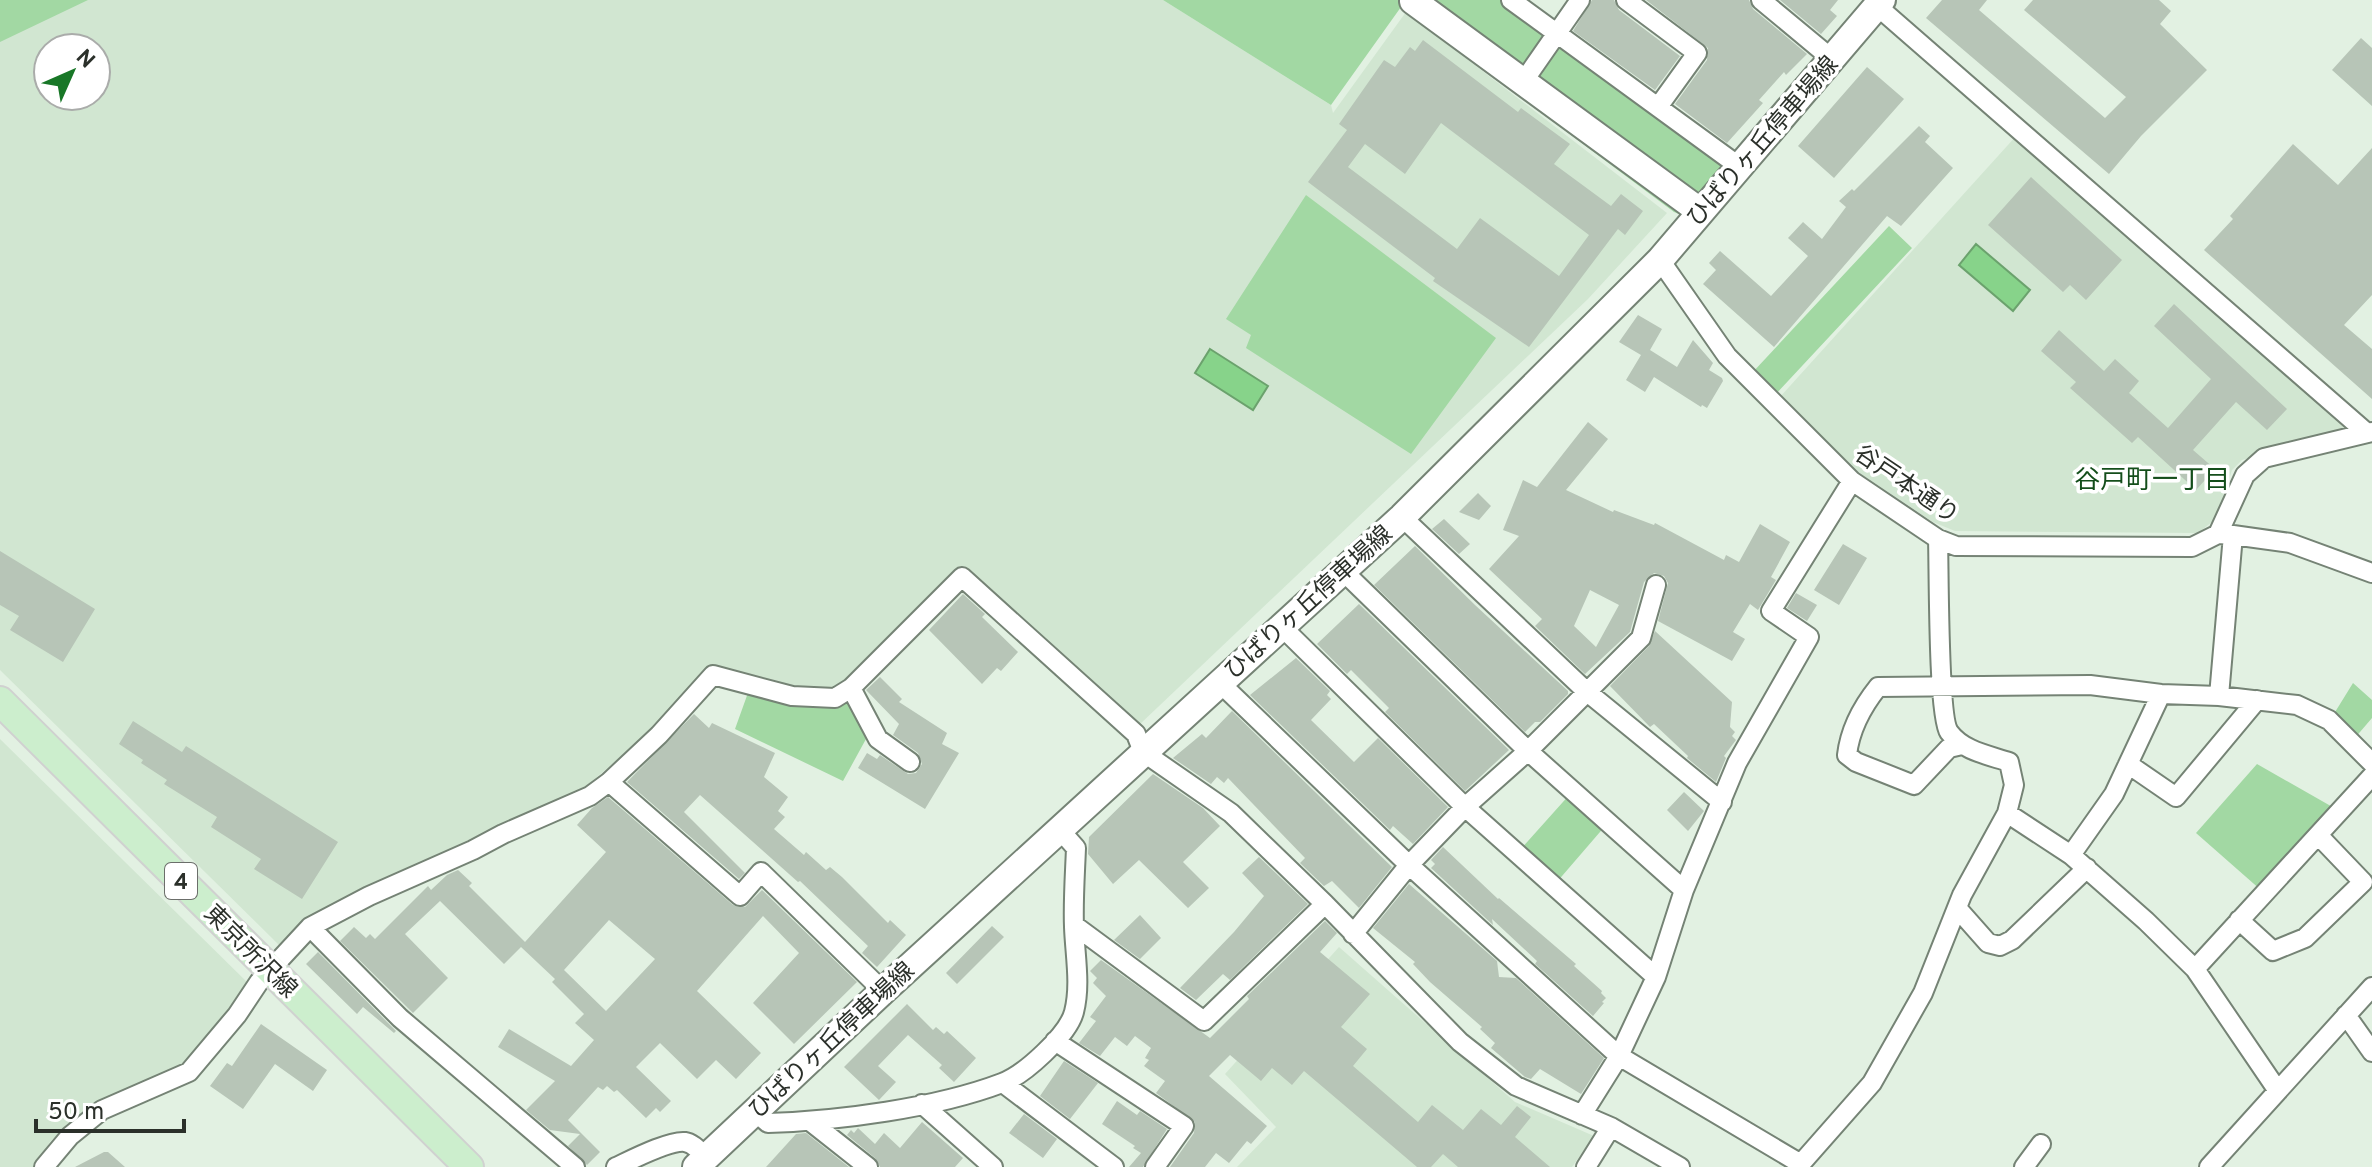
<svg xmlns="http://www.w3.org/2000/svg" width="2372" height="1167" font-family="Overpass,'Noto Sans JP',sans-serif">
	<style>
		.built { fill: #d1e6d1; fill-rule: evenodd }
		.green { fill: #a2d8a3 }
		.water { fill: #87d38a; stroke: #6ba26d; stroke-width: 2 }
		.building { fill: #b7c5b7; fill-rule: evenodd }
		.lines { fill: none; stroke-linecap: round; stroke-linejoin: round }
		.street-casing { stroke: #758375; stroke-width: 22 }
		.secondary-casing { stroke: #758375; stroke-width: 30 }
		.primary-casing { stroke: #d0d1d0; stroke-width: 32 }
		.street { stroke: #fff; stroke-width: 18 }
		.secondary { stroke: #fff; stroke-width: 26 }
		.primary { stroke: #cceecd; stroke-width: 28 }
		.labels { text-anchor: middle; stroke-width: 7; stroke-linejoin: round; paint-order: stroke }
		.shield { fill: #fff; stroke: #6b6e6a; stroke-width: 2 }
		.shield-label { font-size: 22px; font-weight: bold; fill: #2b302a }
		.street-label { font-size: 24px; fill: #2b302a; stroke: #fff }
		.neighbourhood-label { font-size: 26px; fill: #144e1b; stroke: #fff }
	</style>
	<rect width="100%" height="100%" fill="#e2f1e2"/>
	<!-- built -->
	<path class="built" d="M0,0H1163L1331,105L1333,113L1406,12L1667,213L1588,299L1138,726L960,567L839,686L826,693L708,666L651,731L578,793L280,946L0,670ZM48,48H96V96H48Z
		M2017,135L2347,427L2242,460L2232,470L2217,518L2198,533L1955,531L1933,522L1861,474L1780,397Z
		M0,739L249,984L184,1064L175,1071L98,1104L67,1124L50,1142L34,1167H0Z
		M1339,947L1515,1102L1594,1136L1572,1167H1237L1276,1127L1225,1074Z"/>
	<!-- green -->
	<path class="green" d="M0,0H88L0,42Z
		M1163,0H1406L1331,105Z
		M1414,0H1511L1740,167L1694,220L1674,212L1406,12Z
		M1306,195L1496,338L1411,454L1246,348L1251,335L1226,319Z
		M1889,226L1912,248L1775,395L1752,373Z
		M2353,683L2372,700V718L2354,739L2332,717Z
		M749,690L845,694L866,739L843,781L735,729Z
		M2257,764L2336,809L2262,891L2196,833Z
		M1571,793L1606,825L1556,883L1520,850Z"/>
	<!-- water -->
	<path class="water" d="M1976,244L2030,290L2013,311L1959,265Z
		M1210,349L1268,386L1253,410L1195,373Z"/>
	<!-- building -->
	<path class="building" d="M1592,0H1614L1619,10L1680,56L1655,90L1573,31Z
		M1646,0H1749L1753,9L1807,54L1786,75L1784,72L1759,100L1763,103L1727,143L1675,104L1707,60L1708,48Z
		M1780,0H1838L1830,10L1837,16L1821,34Z
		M1942,0H1987L1979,10L2105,118L2126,97L2024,10L2033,0H2159L2171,11L2160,24L2207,70L2141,136L2109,174L1926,18Z
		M2361,38L2372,48V106L2332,70Z
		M1423,40L1518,112L1521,108L1570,144L1554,164L1611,206L1621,194L1643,211L1625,235L1618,229L1529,347L1433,281L1435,278L1308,182L1347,130L1339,124L1384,60L1395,67L1410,47L1415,51ZM1441,123L1589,235L1559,276L1480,218L1457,249L1348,167L1365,144L1405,174Z
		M1867,67L1904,99L1834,178L1798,146Z
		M1919,126L1930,136L1925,142L1953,168L1901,226L1887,216L1774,347L1703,284L1716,270L1709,263L1720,251L1771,296L1808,256L1788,238L1803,222L1822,239L1846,207L1839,201L1852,189L1854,191Z
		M2293,144L2338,185L2372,148V295L2344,325L2372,349V399L2204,250L2233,219L2230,216Z
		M2031,177L2122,260L2086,300L2070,285L2063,292L1988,225Z
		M2174,304L2287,409L2267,430L2236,402L2193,450L2215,469L2196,490L2138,437L2132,443L2070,388L2076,382L2041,351L2059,330L2104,371L2115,359L2139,381L2129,393L2168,428L2211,379L2154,326Z
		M1638,315L1662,329L1650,350L1677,367L1693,340L1713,363L1709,370L1722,378L1723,381L1707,408L1702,405L1701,407L1654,377L1645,392L1626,380L1641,355L1619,342Z
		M1588,422L1608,439L1566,490L1613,512L1614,510L1654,525L1655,523L1724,560L1726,555L1739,562L1760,524L1790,542L1771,577L1776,580L1758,610L1750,604L1733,632L1745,639L1732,661L1658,621L1668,583L1664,576L1654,573L1644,582L1630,632L1585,674L1535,626L1542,619L1489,569L1519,536L1503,530L1523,480L1537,487ZM1590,590L1619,605L1596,647L1574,626Z
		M1478,493L1491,506L1479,520L1459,512Z
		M1444,519L1470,544L1459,554L1432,529Z
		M1843,544L1867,558L1839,605L1814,590Z
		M1415,546L1475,605L1568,691V694L1540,722H1535L1525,732L1374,585Z
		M0,551L95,609L63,662L10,630L19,616L0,605Z
		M1796,593L1817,605L1807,621L1787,608Z
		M963,594L985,614L982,617L1018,652L1001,671L997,668L982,684L929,630Z
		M1359,604L1509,750L1465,791L1385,712L1389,708L1351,670L1347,674L1317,644Z
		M1655,631L1732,702L1730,727L1735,732L1732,736L1736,740L1724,756L1726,758L1716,782L1687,758L1688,756L1654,724L1650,727L1610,686L1649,646Z
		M1296,658L1330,691L1327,695L1331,699L1311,720L1354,762L1378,738L1448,807L1413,844L1393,826L1390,830L1250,695Z
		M880,677L902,699L899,702L947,733L942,744L959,753L925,809L858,768L867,753L877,759L880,755L908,774L916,773L922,764L918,753L893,735L899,724L866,690Z
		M1232,711L1392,867L1359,908L1332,881L1324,886L1300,863L1305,858L1228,778L1224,783L1217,777L1211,784L1173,758L1202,734L1206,738Z
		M694,714L709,728L712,723L775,753L764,777L788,797L778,811L785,817L774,829L804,855L806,852L826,870L830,867L842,877L888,923L890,920L906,935L877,967L862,953L868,946L800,881L798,882L700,795L684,812L745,873L739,879L627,782Z
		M133,721L182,752L186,746L338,842L302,899L254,869L261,859L211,827L217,817L164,784L167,780L141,763L143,760L119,744Z
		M1153,774L1203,808L1220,826L1183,862L1209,888L1188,908L1139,860L1113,884L1088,854L1089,837Z
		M1684,792L1704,811L1688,831L1667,810Z
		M608,797L733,905L745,907L762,890L857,982L794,1044L753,1003L799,953L763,916L697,991L761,1053L736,1079L716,1060L697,1079L660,1043L636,1067L671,1101L660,1112L656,1108L646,1118L617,1090L614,1092L607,1086L603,1090L598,1087L568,1120L600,1152L587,1165L568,1146L580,1134L550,1130L526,1110L555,1081L498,1047L509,1029L571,1066L594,1040L575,1023L584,1014L552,982L555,979L521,947L504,964L440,901L405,934L448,978L413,1013L340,941L354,927L366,938L370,934L375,939L428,886L431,890L447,875L458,870L472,883L469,886L525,942L606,852L577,825L592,808ZM609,920L655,959L606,1011L564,970Z
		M1443,847L1498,899L1499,898L1576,964L1574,966L1602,991L1601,993L1606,998L1602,1002L1604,1003L1593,1016L1535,964L1537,961L1492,919L1493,925L1431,868L1435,864L1431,860Z
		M1259,857L1308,904L1230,980L1223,974L1196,1000L1180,988L1234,932L1264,896L1242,873Z
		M1409,884L1497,961L1499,977L1516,978L1604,1058L1581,1094L1540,1069L1531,1079L1525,1077L1491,1048L1495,1043L1480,1029L1482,1027L1430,982L1413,964L1415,962L1373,928Z
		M1140,915L1161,938L1140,959L1114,940Z
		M1325,921L1337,933L1320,952L1370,994L1341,1027L1367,1049L1353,1066L1418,1122L1432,1105L1463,1130L1481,1109L1501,1125L1517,1106L1531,1117L1515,1137L1550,1167H1458L1443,1154L1431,1167H1417L1304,1071L1292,1085L1272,1068L1261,1081L1230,1055L1209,1076L1267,1126L1251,1144L1247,1141L1229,1163L1216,1153L1205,1167H1170L1194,1133L1195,1122L1156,1093L1165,1081L1144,1066L1149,1060L1145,1058L1151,1048L1135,1036L1127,1046L1115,1037L1100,1056L1079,1043L1096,1021L1090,1017L1106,996L1093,983L1097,978L1090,971L1101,960L1210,1038L1249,999L1247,996Z
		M992,926L1004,937L957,984L946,973Z
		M318,952L396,1031L394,1033L363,1007L357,1014L306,964Z
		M907,1004L933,1030L936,1027L944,1034L947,1031L976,1058L954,1082L939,1068L942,1065L908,1035L878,1066L896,1082L879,1100L844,1067Z
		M261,1024L327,1070L313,1091L275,1064L243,1109L210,1086L227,1063L232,1066Z
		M1064,1061L1098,1083L1070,1119L1040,1096Z
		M1117,1101L1137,1115L1140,1111L1167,1129L1143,1167H1129L1141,1153L1133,1148L1135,1146L1102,1124Z
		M1024,1114L1057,1139L1043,1158L1009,1133Z
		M922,1122L963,1158L955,1167H880L875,1158L847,1135L851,1130L854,1133L858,1128L875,1144L884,1133L900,1148Z
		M806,1133L849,1167H766L796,1134Z
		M104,1152H108L125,1167H75Z"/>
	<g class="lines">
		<defs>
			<path id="street" d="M1511,0L1740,167
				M1626,0L1697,53L1658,107
				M1761,0L1832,59
				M1877,6L2367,433
				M1523,82L1580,0
				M1660,260L1727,356L1852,481L1938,539L1956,546L2192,547L2218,534L2233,535L2290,543L2372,573
				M1402,517L1586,691L1722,802
				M2218,534L2245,475L2264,458L2372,432
				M1344,572L1528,751L1684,890
				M1282,627L1465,807L1656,977
				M1220,683L1409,865L1619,1056L1801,1164
				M851,688L878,739L910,762
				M2219,696L2233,535
				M1962,745L1949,748L1914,785L1856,762L1847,755C1850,729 1862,707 1878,687L2090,685L2161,694L2219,696L2297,705L2329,720L2372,763
				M2128,764L2176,797L2257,700
				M609,782L740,896L761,872L883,991
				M2007,813L2071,855L2146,921L2195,969L2278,1091
				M2071,855L2114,794L2161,694
				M1957,908L1988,943L2000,946L2012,940L2087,868
				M2239,920L2273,951L2305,938L2363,882L2318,835
				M1074,925L1204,1021L1325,904
				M310,927L400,1018L575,1167
				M1353,934L1409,865L1465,807L1528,751L1641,638L1656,585
				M2195,969L2372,776
				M2346,1015L2372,1052
				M1055,1041L1184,1126L1155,1167
				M1003,1083L1114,1167
				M922,1104L993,1167
				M755,1112L768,1123C838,1121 936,1108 1002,1083C1024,1075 1068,1035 1074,1012C1081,985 1075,955 1074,927C1073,901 1075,874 1076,848L1060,830
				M1582,1115L1619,1056L1656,977L1684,890L1737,763L1809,637L1771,611L1852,481
				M811,1122L868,1167
				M44,1167L70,1136L102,1110L189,1072L237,1015L259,982L310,927L369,896L473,850L503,834L590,796L609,782L659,735L713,675L792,696L835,698L851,688L962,577L1136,734L1143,752L1231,813L1325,904L1460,1042L1516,1086L1611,1127L1680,1167
				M616,1167C631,1160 670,1140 685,1142C693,1143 701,1152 706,1158
				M1586,1167L1611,1127
				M1798,1167L1872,1083L1923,993L1962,895L2007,813L2014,785L2009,762C1988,755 1963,751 1949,732C1938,716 1939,569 1938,539
				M2024,1167L2041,1144
				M2209,1167L2372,987"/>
			<path id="secondary" d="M1413,1L1701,212
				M696,1167L883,991L1402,517L1660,260L1882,0"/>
			<path id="primary" d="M0,701L469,1167"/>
		</defs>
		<!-- street casing -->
		<use href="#street" class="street-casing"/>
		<!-- secondary casing -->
		<use href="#secondary" class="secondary-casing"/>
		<!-- primary casing -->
		<use href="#primary" class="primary-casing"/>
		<!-- street -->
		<use href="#street" class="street"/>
		<!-- secondary -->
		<use href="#secondary" class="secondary"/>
		<!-- primary -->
		<use href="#primary" class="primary"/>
	</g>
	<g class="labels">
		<!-- shield labels -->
		<rect class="shield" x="165" y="863" width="32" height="36" rx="6"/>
		<g class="shield-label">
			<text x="181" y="889">4</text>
		</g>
		<!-- street labels -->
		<g class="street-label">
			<text transform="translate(1762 141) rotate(-49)" y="8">ひばりヶ丘停車場線</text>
			<text transform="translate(1907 484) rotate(34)" y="8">谷戸本通り</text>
			<text transform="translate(1308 602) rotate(-42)" y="8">ひばりヶ丘停車場線</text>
			<text transform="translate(251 951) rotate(45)" y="8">東京所沢線</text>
			<text transform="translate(831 1040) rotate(-43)" y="8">ひばりヶ丘停車場線</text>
		</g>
		<!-- neighbourhood labels -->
		<g class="neighbourhood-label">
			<text x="2152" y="488">谷戸町一丁目</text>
		</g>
	</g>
	<!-- north arrow -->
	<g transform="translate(72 72) rotate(45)"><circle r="38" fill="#ffffff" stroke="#aaacaa" stroke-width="2"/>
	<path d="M0-6L14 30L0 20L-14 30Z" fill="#187727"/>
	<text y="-12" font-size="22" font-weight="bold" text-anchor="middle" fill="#2b302a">N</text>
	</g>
	<!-- scale -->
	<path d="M36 1119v12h148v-12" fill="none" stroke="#2b302a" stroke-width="4"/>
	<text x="48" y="1119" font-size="24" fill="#2b302a" stroke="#ffffff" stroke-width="6" paint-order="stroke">50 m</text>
</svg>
